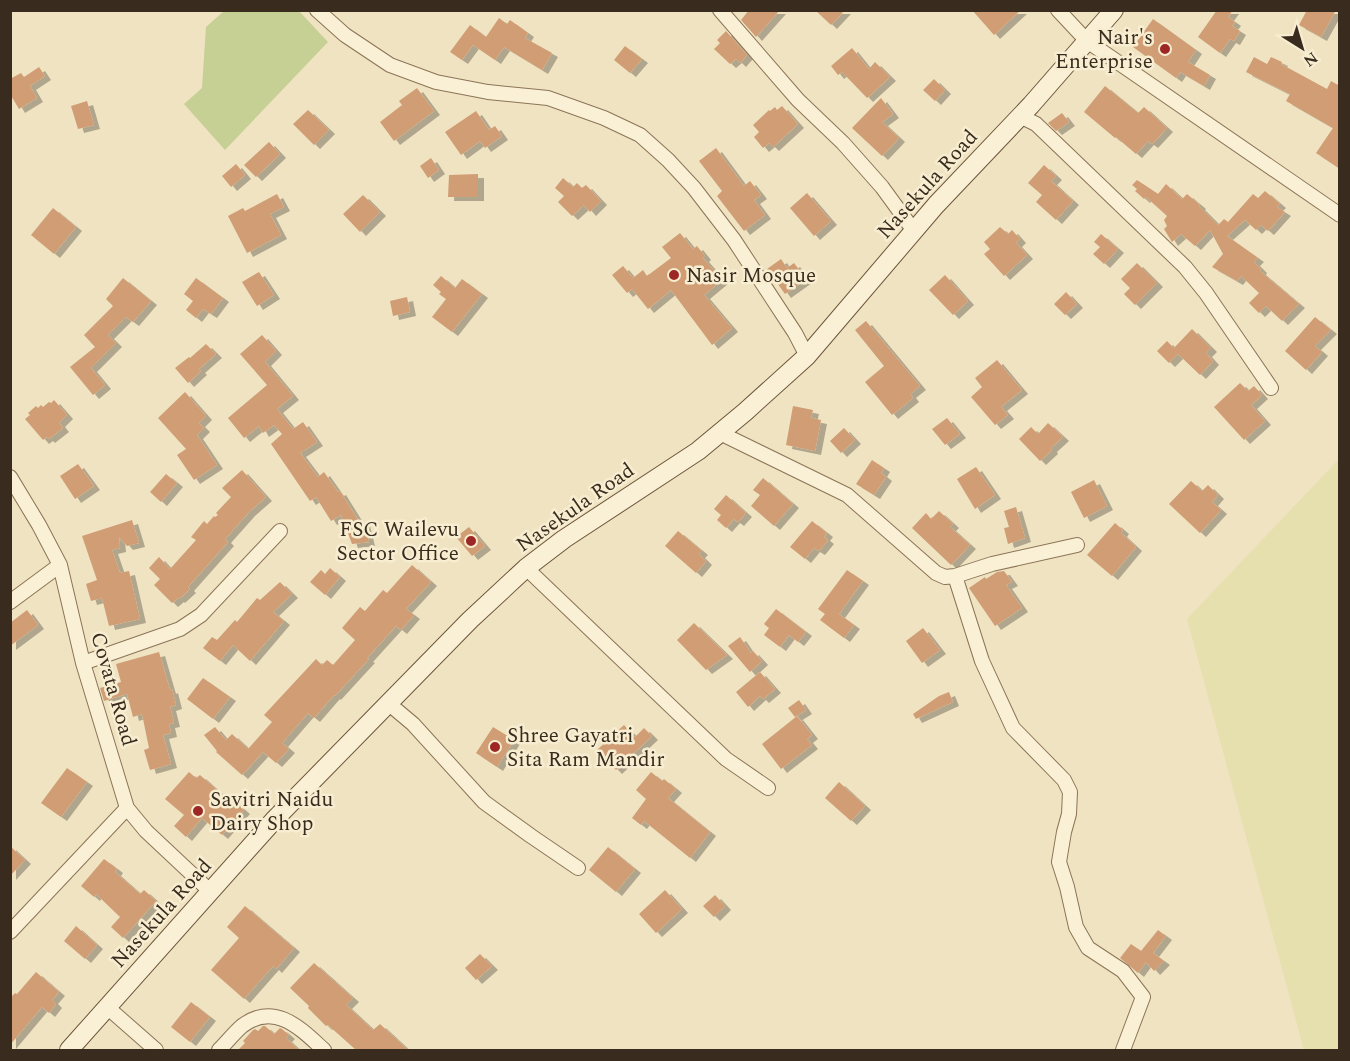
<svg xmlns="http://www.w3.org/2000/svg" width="1350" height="1061" font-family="Spectral,serif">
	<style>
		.farmland { fill: #e6dfae }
		.green { fill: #c6cf94 }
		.building { fill: #d09d75; filter: url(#shadow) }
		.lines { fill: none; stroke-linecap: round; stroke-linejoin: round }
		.minor-casing { stroke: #8b7457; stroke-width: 16 }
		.secondary-casing { stroke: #6c553b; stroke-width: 20 }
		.minor { stroke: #faf0d5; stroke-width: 14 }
		.secondary { stroke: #faf0d5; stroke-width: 18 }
		.poi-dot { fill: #9d2724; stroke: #f7edd1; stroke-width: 2 }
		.labels { text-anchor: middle; stroke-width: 5; stroke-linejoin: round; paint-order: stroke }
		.poi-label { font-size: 21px; fill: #392b1d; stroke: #f7edd1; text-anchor: start }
		.street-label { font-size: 21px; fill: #392b1d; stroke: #f7edd1 }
	</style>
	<defs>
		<filter id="shadow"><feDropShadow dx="6" dy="4" stdDeviation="0" flood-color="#0004"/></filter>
	</defs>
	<rect width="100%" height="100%" fill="#f0e3c1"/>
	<!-- farmland -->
	<path class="farmland" d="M1339,459V1050H1304L1187,619Z"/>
	<!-- green -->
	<path class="green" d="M224,11H299L328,42L225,150L184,104L202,88L206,27Z"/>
	<!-- building -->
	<path class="building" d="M749,10H780L756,37L741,20Z
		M815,10H845L831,25Z
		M972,10H1021L994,35Z
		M1217,10H1233L1228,17L1235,22L1232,26L1240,31L1234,41L1230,39L1220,53L1198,37Z
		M1307,10H1336L1321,37L1299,25Z
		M499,18L507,24L510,20L528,33L525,38L552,53L542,70L504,47L495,60L473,45L462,60L450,52L470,25L486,37Z
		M1153,19L1196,50L1188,62L1210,75L1204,86L1180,72L1176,78L1133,47Z
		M726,31L747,55L740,63L736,59L730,64L714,49L720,43L717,40Z
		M625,46L642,59L630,73L614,60Z
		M852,48L869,69L875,62L890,77L867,98L842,72L838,75L831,66Z
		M1254,57L1267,64L1271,57L1282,62L1281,64L1327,89L1331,81L1340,86V169L1316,153L1333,128L1286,101L1290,94L1246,72Z
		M39,67L45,76L30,86L37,98L19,109L10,94V79L21,73L24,77Z
		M934,79L945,90L935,101L923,90Z
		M1105,86L1138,113L1144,107L1167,128L1152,144L1148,141L1136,154L1116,137L1115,138L1084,112Z
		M417,88L434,111L394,141L380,122L402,105L399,101Z
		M881,98L893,114L882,122L899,138L882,156L852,128Z
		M87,101L94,125L78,129L71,106Z
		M782,106L798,124L773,147L769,143L763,148L754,137L759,132L753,125L769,110L770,111L775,107L777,110Z
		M308,110L329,130L314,145L293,124Z
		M476,111L489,130L495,126L502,136L485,148L480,141L461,155L445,132Z
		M1062,113L1069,122L1056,131L1048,123Z
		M269,142L280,154L256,177L244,165Z
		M716,148L744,186L750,181L761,195L754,200L765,215L744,231L717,196L722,191L699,161Z
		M431,158L439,170L428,178L420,166Z
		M236,164L245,175L231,187L222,176Z
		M1044,165L1056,176L1051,181L1073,201L1056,220L1036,202L1042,195L1028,183Z
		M478,174V197H448L449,175Z
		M563,178L573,187L577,183L582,188L586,185L601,201L590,212L584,205L572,216L558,202L564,196L555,188Z
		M1137,180L1158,194L1166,184L1182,199L1187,194L1200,205L1199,206L1218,225L1224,219L1228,222L1253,194L1258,198L1265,191L1280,204L1277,207L1285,212L1268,231L1261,225L1256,230L1245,220L1227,236L1258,258L1254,262L1261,269L1260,271L1299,304L1282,321L1266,306L1259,313L1249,303L1259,293L1241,276L1237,281L1212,267L1223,254L1210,230L1195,246L1181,234L1172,242L1164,229L1167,226L1164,220L1167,216L1146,197L1144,199L1135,191L1137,189L1132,185Z
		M807,193L831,221L814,236L790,208Z
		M277,194L284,207L270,214L281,235L247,253L228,216L243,208L245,211Z
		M363,195L380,212L360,232L343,214Z
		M53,208L76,227L54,254L31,235Z
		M1000,227L1008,234L1012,230L1020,239L1016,243L1027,255L1004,276L984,254L990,249L984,242Z
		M680,233L693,249L697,246L705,256L703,258L722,280L704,295L732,328L712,345L671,290L648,309L632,289L627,293L612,275L623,266L633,278L643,270L647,276L671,258L662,247Z
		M1101,234L1118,249L1104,264L1093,254L1100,247L1094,242Z
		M781,259L787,268L794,263L806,279L785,294L767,269Z
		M1137,263L1157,283L1135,305L1124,294L1130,288L1121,279Z
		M259,272L274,295L257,306L242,282Z
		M945,275L968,301L953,315L929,290Z
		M441,276L455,288L462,279L482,294L452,332L432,317L446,299L439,294L441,292L433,285Z
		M123,278L151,301L133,322L126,317L108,335L116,343L91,368L105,385L93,395L70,367L95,347L84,335L113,306L106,299Z
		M196,278L223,298L211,314L203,309L196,318L186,310L193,301L184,294Z
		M1066,292L1077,304L1065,315L1054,304Z
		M407,297L410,312L393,316L390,301Z
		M1315,317L1331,330L1315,346L1322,352L1306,370L1285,351Z
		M866,321L920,386L910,394L913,398L892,415L865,382L884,366L855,330Z
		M1192,329L1211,348L1206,353L1213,361L1200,375L1178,354L1169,363L1157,351L1167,341L1174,348Z
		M262,335L276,351L265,362L293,396L277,409L293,429L303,422L317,442L300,453L318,477L324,472L338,492L340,491L360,523L364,522L369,542L352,544L341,515L331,521L316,497L310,501L271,444L282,434L274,425L263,433L259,426L244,438L228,418L267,385L240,354Z
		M206,344L216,354L199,369L201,371L188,383L175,368L189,357L190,358Z
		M997,360L1022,390L1001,407L1008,415L995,425L971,397L982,387L975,378Z
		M1240,383L1248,391L1254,386L1262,395L1251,405L1265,421L1244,440L1214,407Z
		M185,392L206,416L199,423L204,428L197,435L217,465L194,480L177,455L186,449L158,418Z
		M54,400L67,415L59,423L63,428L49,439L47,437L43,440L25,419L30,415L28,413L36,406L38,408L41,405L43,407L49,402L51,403Z
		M793,406L813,410L811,418L821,420L815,451L786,445Z
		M947,418L960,434L945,445L932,429Z
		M1048,423L1063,437L1051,448L1052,450L1040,461L1019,439L1031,427L1038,434Z
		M844,428L855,440L841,453L830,441Z
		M872,460L884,468L881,473L886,477L874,495L856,484Z
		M78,464L94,486L75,499L60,476Z
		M976,467L995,495L975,509L957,479Z
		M242,470L266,497L249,512L225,539L228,542L188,587L190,589L179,599L178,598L172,603L154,585L160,579L149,568L159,557L170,569L196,540L191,537L204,521L207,524L214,516L215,517L218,515L216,513L231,497L222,488Z
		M166,474L177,483L161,502L150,492Z
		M763,478L793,504L774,526L751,506L760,495L753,490Z
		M1094,480L1107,506L1084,518L1071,492Z
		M1191,481L1202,491L1208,485L1218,495L1212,502L1221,510L1200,533L1169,504Z
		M726,495L746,513L738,522L734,519L726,528L717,520L721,515L714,509Z
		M1016,507L1025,538L1008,544L1004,528L1009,527L1004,511Z
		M939,511L953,524L950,527L970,545L951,565L912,528L926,513L931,519Z
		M132,520L139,543L127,546L119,537L120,548L112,550L120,573L129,571L140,619L109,626L102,598L91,601L86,584L97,580L82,536Z
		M812,521L827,533L824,537L828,540L819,551L814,548L805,559L790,547Z
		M1115,523L1123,530L1121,533L1136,547L1112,576L1087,555Z
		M469,527L485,546L472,556L456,537Z
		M678,531L702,551L699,554L706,561L696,573L665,546Z
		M412,565L431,582L406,609L414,615L401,630L396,626L367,658L369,659L356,673L335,696L334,695L314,718L308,713L282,743L289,749L276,763L263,752L242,775L216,752L217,751L204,735L215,727L226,740L232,734L248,749L272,722L264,715L316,659L322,665L327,660L333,665L355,640L342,628L360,607L365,611L383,590L387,593Z
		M330,568L340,577L325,595L310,582L321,570L325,574Z
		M847,570L863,581L839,614L854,625L844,638L820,620L825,614L818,609Z
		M1004,571L1012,582L1006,585L1022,608L995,626L969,588L985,577L986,579L997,572Z
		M280,582L292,594L273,612L284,621L250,661L233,645L220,661L203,648L212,637L217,640L235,620L237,622L257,598L260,600Z
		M776,609L806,632L798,642L789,635L780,647L764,635L769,628L764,624Z
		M27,610L38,625L10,646V623Z
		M694,623L727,655L706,670L677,640Z
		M923,628L940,650L922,663L906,641Z
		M740,637L751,653L753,651L762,661L750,672L728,646Z
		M159,652L170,690L172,689L176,705L170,707L174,723L169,724L171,733L163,735L171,764L150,770L144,750L149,748L142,714L133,717L127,694L104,701L100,688L121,682L116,664Z
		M760,672L775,689L763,699L760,696L748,707L736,692Z
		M203,678L230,697L213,719L187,699Z
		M949,692L953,702L916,719L913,714L939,696Z
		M799,700L806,710L795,717L788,708Z
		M797,716L812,735L807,739L812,745L781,769L762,744Z
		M624,725L635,737L644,728L652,736L616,770L597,750Z
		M493,727L514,740L497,767L476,753Z
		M67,768L87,782L61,817L41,803Z
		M189,772L196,778L200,775L228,800L230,798L244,810L222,835L202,818L186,837L174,826L184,815L165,799Z
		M651,772L662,781L664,779L676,789L668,798L710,832L690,858L644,821L641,825L632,818L646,799L636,790Z
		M839,782L865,806L851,821L825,798Z
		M10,846L25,860L10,876Z
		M608,847L635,869L616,892L589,870Z
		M104,859L117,869L115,872L140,894L144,890L156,901L123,938L111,927L120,917L96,894L94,897L81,886Z
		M665,890L682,909L656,933L639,914Z
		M715,895L725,906L714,917L703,906Z
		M245,906L294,948L276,969L273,966L244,999L211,970L239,938L227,927Z
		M76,926L97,945L85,959L64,941Z
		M1158,930L1166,936L1153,953L1164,961L1154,971L1146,962L1138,973L1120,958L1131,944L1141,951Z
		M480,954L492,966L476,980L465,968Z
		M314,963L353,998L346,1005L373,1030L380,1024L408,1050H356L328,1025L326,1026L308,1008L309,1006L290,988Z
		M36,972L59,992L52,1000L56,1004L49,1013L42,1007L10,1045V998L15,993L17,994Z
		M191,1002L210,1017L190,1042L171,1027Z
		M263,1026H265L274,1034L280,1028L282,1029L289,1035L286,1038L299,1050H238L245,1043L243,1041L253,1030L255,1029L258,1031Z"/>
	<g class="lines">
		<defs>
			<path id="minor" d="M317,10L345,35L390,65L436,82L488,92L548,98L604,118L640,135L668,160L694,188L734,240L795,333L807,356
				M720,10L798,100L843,143L882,187L914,231
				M1058,10L1087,41L1340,215
				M1020,116L1036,124L1185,267L1206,293L1271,388
				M720,433L847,495L936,573L945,577L955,576L992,564L1077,545
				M10,477L39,525L60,565L83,663L127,808L146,831L211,892
				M526,568L726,759L768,788
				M955,576L982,661L1013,728L1064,780L1070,792L1069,814L1064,832L1059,862L1067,887L1076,927L1088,948L1123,971L1143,997L1123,1050
				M10,602L60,565
				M83,663L180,629L201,615L280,531
				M388,703L413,724L484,802L531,836L578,868
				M10,932L127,808
				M107,1007L156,1050
				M219,1050C226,1043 234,1033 242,1026C275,1001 301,1029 324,1050"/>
			<path id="secondary" d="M69,1050L275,819L470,620L526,568L564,539L698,451L745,412L807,356L936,205L1031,105L1114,10"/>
		</defs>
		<!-- minor casing -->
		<use href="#minor" class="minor-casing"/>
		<!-- secondary casing -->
		<use href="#secondary" class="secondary-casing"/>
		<!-- minor -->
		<use href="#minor" class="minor"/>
		<!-- secondary -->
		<use href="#secondary" class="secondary"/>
	</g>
	<!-- markers -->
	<g class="poi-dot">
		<circle cx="1165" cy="49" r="6"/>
		<circle cx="674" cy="275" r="6"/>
		<circle cx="471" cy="541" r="6"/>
		<circle cx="495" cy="747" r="6"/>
		<circle cx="198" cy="811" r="6"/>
	</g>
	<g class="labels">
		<!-- poi labels -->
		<g class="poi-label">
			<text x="1153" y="44" text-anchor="end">Nair's<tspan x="1153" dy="24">Enterprise</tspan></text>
			<text x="686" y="282">Nasir Mosque</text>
			<text x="459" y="536" text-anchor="end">FSC Wailevu<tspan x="459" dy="24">Sector Office</tspan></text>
			<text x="507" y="742">Shree Gayatri<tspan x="507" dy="24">Sita Ram Mandir</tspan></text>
			<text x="210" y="806">Savitri Naidu<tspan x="210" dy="24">Dairy Shop</tspan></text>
		</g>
		<!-- street labels -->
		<g class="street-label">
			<text transform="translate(927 184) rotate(-48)" y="7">Nasekula Road</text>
			<text transform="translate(575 507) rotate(-35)" y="7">Nasekula Road</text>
			<text transform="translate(114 689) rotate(74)" y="7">Covata Road</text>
			<text transform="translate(161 913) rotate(-48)" y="7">Nasekula Road</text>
		</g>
	</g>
	<!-- border -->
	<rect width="1350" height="1061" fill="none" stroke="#392b1d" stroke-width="24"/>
	<!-- north arrow -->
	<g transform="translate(1302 48) rotate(143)" stroke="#f7edd1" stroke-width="4.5" paint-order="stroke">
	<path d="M0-4.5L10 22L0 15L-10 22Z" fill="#392b1d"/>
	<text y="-9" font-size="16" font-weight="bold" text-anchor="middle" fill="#392b1d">N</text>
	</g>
</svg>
